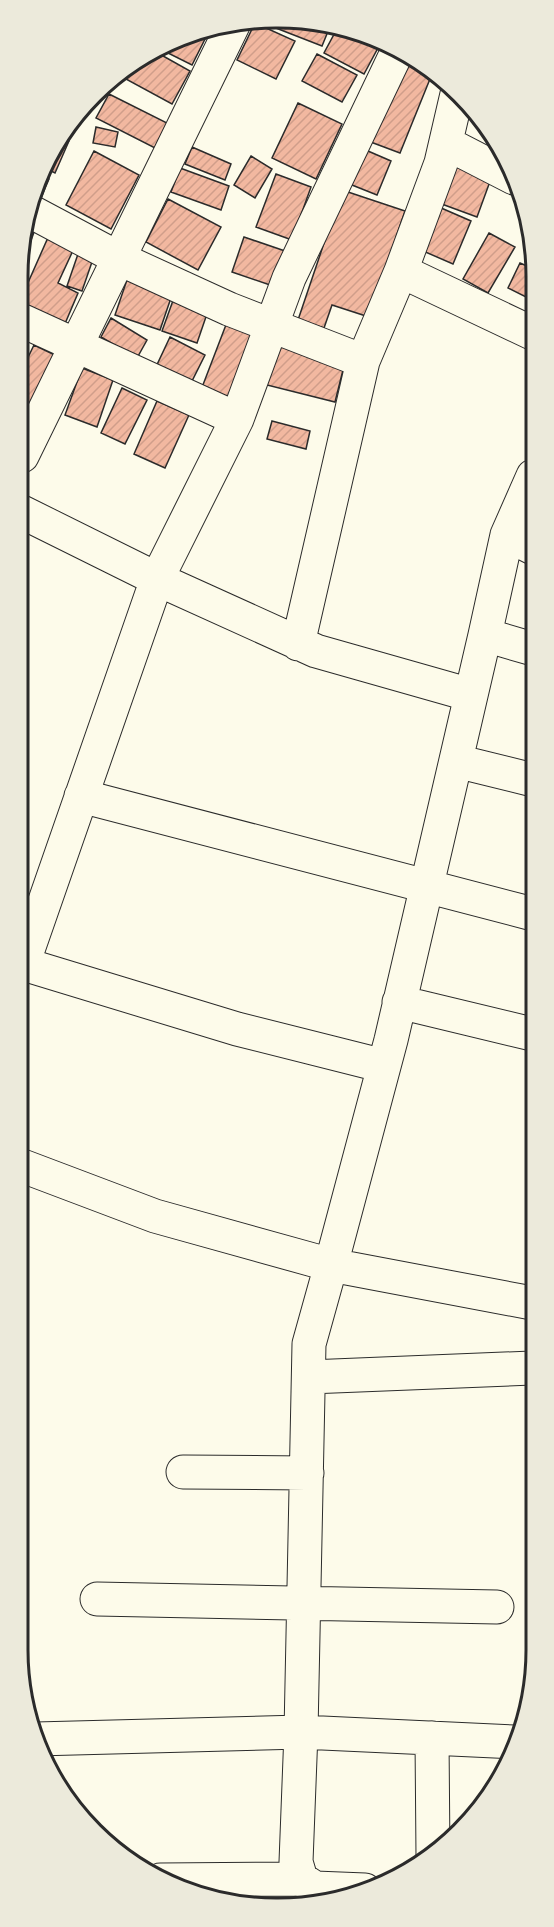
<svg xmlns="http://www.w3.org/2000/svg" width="554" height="1927" font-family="'Playfair Display',serif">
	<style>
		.building { fill: url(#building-hatch); stroke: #2b2b2b; stroke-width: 1.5 }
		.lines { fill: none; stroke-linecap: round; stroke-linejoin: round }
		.minor-casing { stroke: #2b2b2b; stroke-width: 35 }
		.minor { stroke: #fdfbea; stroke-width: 33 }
		.rim { fill: none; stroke: #2b2b2b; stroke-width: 3 }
	</style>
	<defs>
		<pattern id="building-hatch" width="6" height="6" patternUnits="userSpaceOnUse" patternTransform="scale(1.5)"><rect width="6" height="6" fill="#f2b8a0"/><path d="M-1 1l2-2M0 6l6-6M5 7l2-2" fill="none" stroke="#d09e8a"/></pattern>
	</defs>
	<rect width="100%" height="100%" fill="#fdfbea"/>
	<!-- building -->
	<path class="building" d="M255,23L295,41L276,79L237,60Z
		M263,23H327L331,24L322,46Z
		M338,27L358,34L379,46L364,74L324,53Z
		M197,35L205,39L192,65L162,50Z
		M156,52L190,71L172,104L124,78L133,62Z
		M317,54L357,75L342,102L302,81Z
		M401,58L424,67L432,74L400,153L368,141Z
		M109,94L167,123L155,148L96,118Z
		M92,102L85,116L81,114Z
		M298,103L342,124L316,179L272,158Z
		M96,127L118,132L115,147L93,143Z
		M60,137L69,141L55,173L47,169Z
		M192,147L231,164L225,180L185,164Z
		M361,148L391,161L377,195L347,183Z
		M94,151L139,175L111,229L66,205Z
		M251,156L272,169L255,198L234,185Z
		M454,163L492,176L477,217L439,203Z
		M180,168L229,186L221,210L171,192Z
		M276,174L311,187L292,240L256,227Z
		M44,177L49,179L41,198L36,195Z
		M342,190L405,211L369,317L332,305L324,328L298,320Z
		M168,199L221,227L198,270L146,242Z
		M432,204L471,221L453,264L414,247Z
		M26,220L37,224L25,257L23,256V227Z
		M50,233L76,244L58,283L78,293L64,326L23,308V294Z
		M489,233L515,247L488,293L463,279Z
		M244,237L288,252L276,287L232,272Z
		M78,254L93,259L82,291L67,286Z
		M520,263L534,269V291L530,299L508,288Z
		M129,274L174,289L160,330L115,315Z
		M175,295L209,308L197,343L162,331Z
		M229,317L264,330L237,403L201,390Z
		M111,318L147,340L137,358L101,337Z
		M170,337L205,355L190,385L155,369Z
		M274,340L346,358L335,402L263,384Z
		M34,345L59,357L35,407L22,402V370Z
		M82,368L113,380L97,427L65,415Z
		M122,388L147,400L125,444L101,433Z
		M157,401L189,415L165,468L134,454Z
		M272,421L310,431L306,449L267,439Z"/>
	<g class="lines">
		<defs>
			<path id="minor" d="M398,50L289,278L237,419L157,579L316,651L471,695
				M457,94L441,163L401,271L534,334
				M446,143L514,178
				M30,211L120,259L229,309L363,361
				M23,321L237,419
				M22,456L234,23
				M22,512L157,579L23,964
				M507,535L533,548
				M485,635L533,649
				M298,644L363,361L401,271
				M456,761L533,780
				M81,796L533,914
				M20,963L237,1029L384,1066
				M399,1002L532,1034
				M20,1165L155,1216L331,1265L391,1040L485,635L507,535L533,476
				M309,1377L532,1368
				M183,1472L307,1473
				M97,1599L497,1607
				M432,1738L433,1856
				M36,1739L301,1732L296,1862L301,1879L315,1888L365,1890
				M515,1742L301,1732L309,1344L331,1265L532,1303
				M160,1880L301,1879"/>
		</defs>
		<!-- minor casing -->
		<use href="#minor" class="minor-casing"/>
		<!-- minor -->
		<use href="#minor" class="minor"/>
	</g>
	<!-- crop -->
	<path d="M0 0H554V1927H0ZM276 28H278A248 248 0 0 1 526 276V1650A248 248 0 0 1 278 1898H276A248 248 0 0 1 28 1650V276A248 248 0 0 1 276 28Z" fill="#eceadb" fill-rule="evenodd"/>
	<path class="rim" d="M276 28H278A248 248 0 0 1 526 276V1650A248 248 0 0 1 278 1898H276A248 248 0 0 1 28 1650V276A248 248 0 0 1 276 28Z"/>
</svg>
